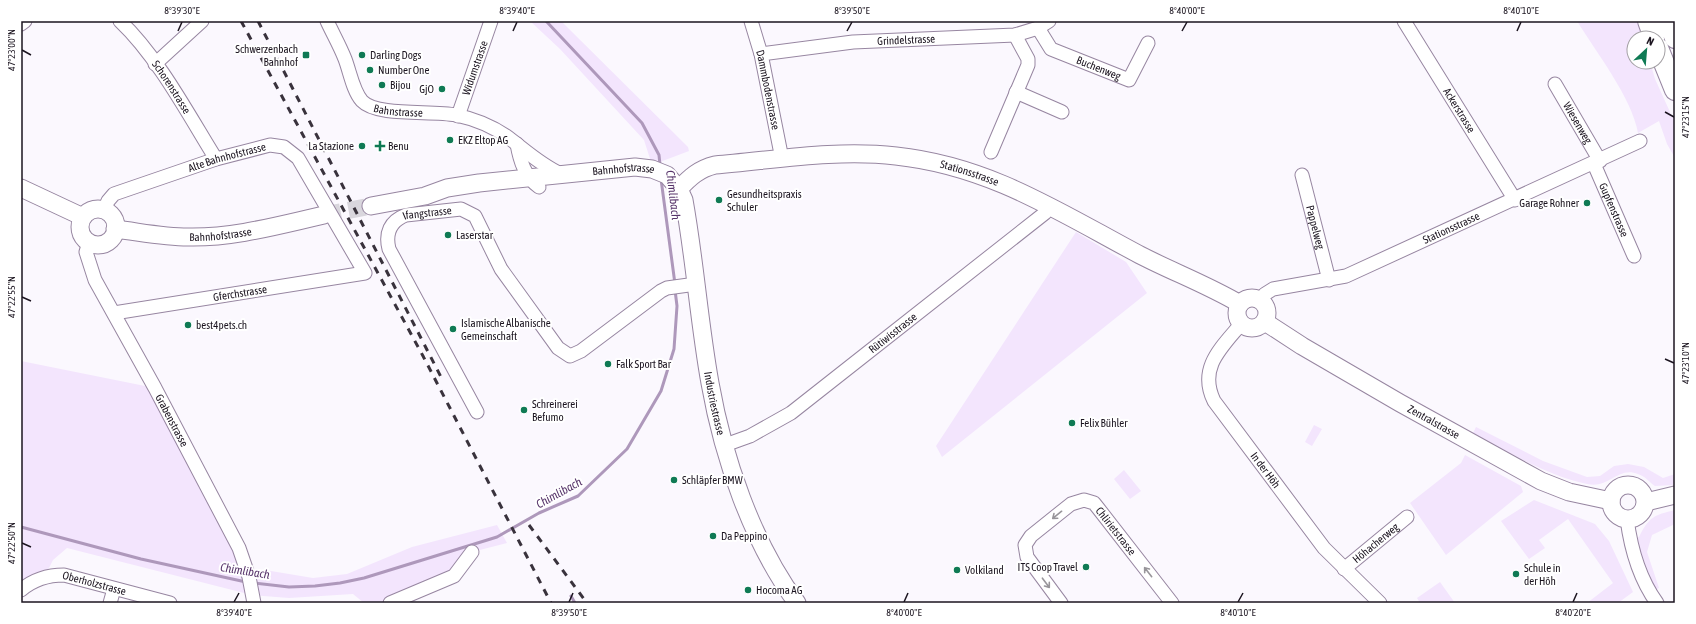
<svg xmlns="http://www.w3.org/2000/svg" width="1696" height="624" font-family="'Asap Condensed',sans-serif">
	<style>
		.green { fill: #f3e5fd }
		.lines { fill: none; stroke-linecap: round; stroke-linejoin: round }
		.stream { stroke: #ae98bb; stroke-width: 3 }
		.major-tunnel { stroke: #d9d6dd; stroke-width: 17; stroke-dasharray: 17 8; stroke-linecap: butt }
		.minor-casing { stroke: #9786a1; stroke-width: 15 }
		.major-casing { stroke: #9786a1; stroke-width: 19 }
		.highway-casing { stroke: #9786a1; stroke-width: 22 }
		.minor { stroke: #fff; stroke-width: 13 }
		.major { stroke: #fff; stroke-width: 17 }
		.highway { stroke: #fff; stroke-width: 20 }
		.rail { stroke: #39323c; stroke-width: 3; stroke-dasharray: 7 7; stroke-linecap: butt }
		.oneway { stroke: #98959a }
		.ticks { fill: none; stroke: #1b141f; stroke-width: 1.5 }
		.poi-dot { fill: #0f7a54; stroke: #fff; stroke-width: 1.5 }
		.labels { text-anchor: middle; stroke-width: 4; stroke-linejoin: round; paint-order: stroke }
		.street-label { font-size: 11px; fill: #1b141f; stroke: #fff }
		.poi-label { font-size: 11px; fill: #1b141f; stroke: #fff; text-anchor: start }
		.water-label { font-size: 12px; font-style: italic; fill: #57346a; stroke: #fff }
		.neatline { fill: none; stroke: #1b141f; stroke-width: 1.5 }
		.ticks-label { font-size: 10px; text-anchor: middle; fill: #1b141f }
	</style>
	<rect width="100%" height="100%" fill="#fbf8fe"/>
	<!-- green -->
	<path class="green" d="M530,21H561L688,147L689,151L652,165L644,140L560,49Z
		M1577,21H1637L1642,38H1634V62H1650L1655,79L1675,123V158L1667,144L1659,121L1638,133C1632,98 1596,52 1577,21Z
		M1076,232L1126,262L1147,293L942,457L936,446Z
		M21,361L155,388L247,571L265,570L313,578L347,574L412,547L497,525L507,543L472,552L454,576L390,603H364L353,594L289,598L252,595L67,548L53,560L49,568L21,590Z
		M1314,425L1322,429L1312,446L1305,442Z
		M1476,427L1543,461L1587,477L1600,476L1614,466L1628,464L1644,467L1663,478L1675,474V482L1673,483V485L1655,486C1649,482 1645,476 1638,474C1617,466 1610,489 1587,484C1546,475 1510,453 1473,433Z
		M1465,455L1521,486L1523,492L1446,555L1410,503L1461,463Z
		M1124,470L1141,491L1130,499L1114,479Z
		M1534,500L1595,524L1609,541L1633,592L1618,603H1587L1613,583L1568,519L1539,540L1545,548L1529,559L1501,521Z
		M1675,510V524L1652,535L1647,552L1659,588L1654,590L1647,579L1636,538L1639,537C1649,517 1654,515 1675,510Z
		M1440,582L1455,603H1420L1417,598Z"/>
	<g class="lines">
		<!-- stream -->
		<path class="stream" d="M546,21L642,123L659,155L660,165
			M661,179L675,284
			M21,527L141,559L246,582
			M253,583L289,587L315,586L340,583L364,578L497,537L539,513L578,496L627,449L661,391L674,349L677,306L675,290
			M571,596L575,603"/>
		<!-- major-tunnel -->
		<path class="major-tunnel" d="M324,215L371,206"/>
		<defs>
			<g id="minor">
				<path id="s1" d="M120,21C158,57 188,114 216,159"/>
				<path id="s2" d="M327,21C333,34 340,46 345,59C350,72 353,91 362,101C377,117 432,110 456,115C475,119 494,127 509,138C526,151 541,165 561,174"/>
				<path id="s3" d="M751,21L761,54L782,159"/>
				<path id="s4" d="M1404,21L1515,200"/>
				<path d="M21,24L25,21"/>
				<path id="s5" d="M1038,28L1051,49L1129,80L1148,43"/>
				<path id="s6" d="M761,54L853,42L1015,35L1038,28L1049,21"/>
				<path d="M155,64L202,21"/>
				<path id="s7" d="M1555,84L1600,161"/>
				<path d="M1016,92L1062,112"/>
				<path id="s8" d="M458,116L491,21"/>
				<path d="M517,144C520,161 525,177 539,187"/>
				<path d="M991,152L1028,65V59L1015,35"/>
				<path id="s9" d="M1594,164L1634,256"/>
				<path id="s10" d="M1302,175L1329,280"/>
				<path id="s11" d="M104,210L108,201L114,194L216,159L270,145L284,147L298,158L365,273L114,313"/>
				<path id="s12" d="M89,242L86,252L95,280L155,388L239,548L249,577L254,603"/>
				<path id="s13" d="M1260,300L1265,294L1273,289L1346,276L1640,141"/>
				<path id="s14" d="M1241,324C1221,348 1198,368 1214,401L1324,548L1380,603"/>
				<path id="s15" d="M477,412L389,249C385,233 390,221 406,215L461,209L475,216L501,269L558,348L570,356L581,351L661,291L667,288L696,284"/>
				<path id="s16" d="M725,445L750,436L791,413L1045,213L1050,206"/>
				<path d="M1627,519C1631,550 1639,578 1657,603"/>
				<path id="s17" d="M1344,569L1407,517"/>
				<path id="s18" d="M21,590C34,579 47,575 64,575L170,603"/>
				<path d="M110,603L114,589"/>
				<path d="M390,603L454,576L472,552"/>
				<path id="s19" d="M1061,603L1027,557L1025,545L1031,536L1071,504L1084,500L1094,503L1098,508L1172,603"/>
			</g>
			<g id="major">
				<path d="M21,188L83,217"/>
				<path id="s20" d="M679,189C690,177 699,169 715,165C775,160 836,149 896,156C990,166 1059,212 1140,255C1173,272 1208,285 1240,304"/>
				<path id="s21" d="M371,206L425,196L447,188L479,183L635,167L652,169L667,175L679,189L684,200C695,261 699,322 710,383C723,457 752,542 797,603"/>
				<circle cx="98" cy="227" r="18"/>
				<path id="s22" d="M115,229C140,232 164,237 188,237C234,238 279,225 324,215"/>
				<circle cx="1252" cy="313" r="15"/>
				<path id="s23" d="M1265,322L1302,346L1400,403L1541,481L1569,492L1611,501"/>
				<circle cx="1628" cy="502" r="17"/>
				<path d="M1646,502L1675,495"/>
			</g>
			<path id="highway" d="M1648,21L1654,38
				M1668,21L1675,38
				M1658,48L1675,90"/>
		</defs>
		<!-- minor casing -->
		<use href="#minor" class="minor-casing"/>
		<!-- major casing -->
		<use href="#major" class="major-casing"/>
		<!-- highway casing -->
		<use href="#highway" class="highway-casing"/>
		<!-- minor -->
		<use href="#minor" class="minor"/>
		<!-- major -->
		<use href="#major" class="major"/>
		<!-- highway -->
		<use href="#highway" class="highway"/>
		<!-- rail -->
		<path class="rail" d="M241,21L423,356L551,603
			M258,21L441,377
			M529,525L587,603"/>
	</g>
	<!-- one-way arrows -->
	<defs><path id="oneway-shaft" d="M-6 0H5M1.5-3L5.5 0L1.5 3" fill="none" stroke-width="1.6" stroke-linecap="round" stroke-linejoin="round"/></defs>
	<g class="oneway">
		<use href="#oneway-shaft" transform="translate(1057 515) rotate(141)"/>
		<use href="#oneway-shaft" transform="translate(1148 572) rotate(-128)"/>
		<use href="#oneway-shaft" transform="translate(1046 583) rotate(53)"/>
	</g>
	<!-- ticks -->
	<path class="ticks" d="M178,31L182,22M513,31L517,22M847,31L852,22M1182,31L1187,22M1517,31L1521,22M22,50L31,55M1665,112L1674,117M22,297L31,301M1665,359L1674,363M22,543L31,547M234,602L239,593M569,602L573,593M904,602L908,593M1238,602L1243,593M1573,602L1577,593"/>
	<!-- markers -->
	<g class="poi-dot">
		<rect x="302" y="51" width="8" height="8" rx="2"/>
		<circle cx="362" cy="55" r="4"/>
		<circle cx="370" cy="70" r="4"/>
		<circle cx="382" cy="85" r="4"/>
		<circle cx="442" cy="89" r="4"/>
		<circle cx="450" cy="140" r="4"/>
		<circle cx="362" cy="146" r="4"/>
		<path d="M378 140h4v4h4v4h-4v4h-4v-4h-4v-4h4z"/>
		<circle cx="719" cy="200" r="4"/>
		<circle cx="1587" cy="203" r="4"/>
		<circle cx="448" cy="235" r="4"/>
		<circle cx="188" cy="325" r="4"/>
		<circle cx="453" cy="329" r="4"/>
		<circle cx="608" cy="364" r="4"/>
		<circle cx="524" cy="410" r="4"/>
		<circle cx="1072" cy="423" r="4"/>
		<circle cx="674" cy="480" r="4"/>
		<circle cx="713" cy="536" r="4"/>
		<circle cx="1086" cy="567" r="4"/>
		<circle cx="957" cy="570" r="4"/>
		<circle cx="1516" cy="574" r="4"/>
		<circle cx="748" cy="590" r="4"/>
	</g>
	<g class="labels">
		<!-- street labels -->
		<g class="street-label">
			<text dy="4" stroke="none"><textPath href="#s6" startOffset="146">Grindelstrasse</textPath></text>
			<text dy="4" stroke="none"><textPath href="#s8" startOffset="51">Widumstrasse</textPath></text>
			<text dy="4" stroke="none"><textPath href="#s5" startOffset="76">Buchenweg</textPath></text>
			<text dy="4" stroke="none"><textPath href="#s1" startOffset="84">Schorenstrasse</textPath></text>
			<text dy="4" stroke="none"><textPath href="#s3" startOffset="71">Dammbodenstrasse</textPath></text>
			<text dy="4" stroke="none"><textPath href="#s2" startOffset="126">Bahnstrasse</textPath></text>
			<text dy="4" stroke="none"><textPath href="#s4" startOffset="105">Ackerstrasse</textPath></text>
			<text dy="4" stroke="none"><textPath href="#s7" startOffset="45">Wiesenweg</textPath></text>
			<text dy="4" stroke="none"><textPath href="#s11" startOffset="138">Alte Bahnhofstrasse</textPath></text>
			<text dy="4" stroke="none"><textPath href="#s21" startOffset="256">Bahnhofstrasse</textPath></text>
			<text dy="4" stroke="none"><textPath href="#s20" startOffset="301">Stationsstrasse</textPath></text>
			<text dy="4" stroke="none"><textPath href="#s9" startOffset="50">Gupfenstrasse</textPath></text>
			<text dy="4" stroke="none"><textPath href="#s15" startOffset="249">Ifangstrasse</textPath></text>
			<text dy="4" stroke="none"><textPath href="#s10" startOffset="54">Pappelweg</textPath></text>
			<text dy="4" stroke="none"><textPath href="#s13" startOffset="207">Stationsstrasse</textPath></text>
			<text dy="4" stroke="none"><textPath href="#s22" startOffset="106">Bahnhofstrasse</textPath></text>
			<text transform="translate(240 293) rotate(-9)" y="4">Gferchstrasse</text>
			<text dy="4" stroke="none"><textPath href="#s16" startOffset="203">Rütiwisstrasse</textPath></text>
			<text dy="4" stroke="none"><textPath href="#s21" startOffset="537">Industriestrasse</textPath></text>
			<text dy="4" stroke="none"><textPath href="#s12" startOffset="200">Grabenstrasse</textPath></text>
			<text dy="4" stroke="none"><textPath href="#s23" startOffset="196">Zentralstrasse</textPath></text>
			<text dy="4" stroke="none"><textPath href="#s14" startOffset="174">In der Höh</textPath></text>
			<text dy="4" stroke="none"><textPath href="#s19" startOffset="191">Chlirietstrasse</textPath></text>
			<text dy="4" stroke="none"><textPath href="#s17" startOffset="41">Höhacherweg</textPath></text>
			<text dy="4" stroke="none"><textPath href="#s18" startOffset="78">Oberholzstrasse</textPath></text>
		</g>
		<!-- poi labels -->
		<g class="poi-label">
			<text x="298" y="53" text-anchor="end">Schwerzenbach<tspan x="298" dy="13">Bahnhof</tspan></text>
			<text x="370" y="59">Darling Dogs</text>
			<text x="378" y="74">Number One</text>
			<text x="390" y="89">Bijou</text>
			<text x="434" y="93" text-anchor="end">GjO</text>
			<text x="458" y="144">EKZ Eltop AG</text>
			<text x="354" y="150" text-anchor="end">La Stazione</text>
			<text x="388" y="150">Benu</text>
			<text x="727" y="198">Gesundheitspraxis<tspan x="727" dy="13">Schuler</tspan></text>
			<text x="1579" y="207" text-anchor="end">Garage Rohner</text>
			<text x="456" y="239">Laserstar</text>
			<text x="461" y="327">Islamische Albanische<tspan x="461" dy="13">Gemeinschaft</tspan></text>
			<text x="196" y="329">best4pets.ch</text>
			<text x="616" y="368">Falk Sport Bar</text>
			<text x="532" y="408">Schreinerei<tspan x="532" dy="13">Befumo</tspan></text>
			<text x="1080" y="427">Felix Bühler</text>
			<text x="682" y="484">Schläpfer BMW</text>
			<text x="721" y="540">Da Peppino</text>
			<text x="1078" y="571" text-anchor="end">ITS Coop Travel</text>
			<text x="1524" y="572">Schule in<tspan x="1524" dy="13">der Höh</tspan></text>
			<text x="965" y="574">Volkiland</text>
			<text x="756" y="594">Hocoma AG</text>
		</g>
		<!-- water labels -->
		<g class="water-label">
			<text transform="translate(673 195) rotate(83)" y="4">Chimlibach</text>
			<text transform="translate(559 493) rotate(-29)" y="4">Chimlibach</text>
			<text transform="translate(245 571) rotate(9)" y="4">Chimlibach</text>
		</g>
	</g>
	<!-- border -->
	<rect width="1696" height="624" fill="none" stroke="#ffffff" stroke-width="44"/>
	<!-- north arrow -->
	<g transform="translate(1646 50) rotate(26)"><circle r="19" fill="#ffffff" stroke="#a4a1a5"/>
	<path d="M0-3L7 15L0 10L-7 15Z" fill="#0f7a54"/>
	<text y="-6" font-size="11" font-weight="bold" text-anchor="middle" fill="#1b141f">N</text>
	</g>
	<rect x="22" y="22" width="1652" height="580" class="neatline"/>
	<g class="ticks-label">
		<text x="182" y="14">8°39'30"E</text>
		<text x="517" y="14">8°39'40"E</text>
		<text x="852" y="14">8°39'50"E</text>
		<text x="1187" y="14">8°40'00"E</text>
		<text x="1521" y="14">8°40'10"E</text>
		<text transform="translate(11 50) rotate(-90)" y="4">47°23'00"N</text>
		<text transform="translate(1685 117) rotate(-90)" y="4">47°23'15"N</text>
		<text transform="translate(11 297) rotate(-90)" y="4">47°22'55"N</text>
		<text transform="translate(1685 363) rotate(-90)" y="4">47°23'10"N</text>
		<text transform="translate(11 543) rotate(-90)" y="4">47°22'50"N</text>
		<text x="234" y="616">8°39'40"E</text>
		<text x="569" y="616">8°39'50"E</text>
		<text x="904" y="616">8°40'00"E</text>
		<text x="1238" y="616">8°40'10"E</text>
		<text x="1573" y="616">8°40'20"E</text>
	</g>
</svg>
